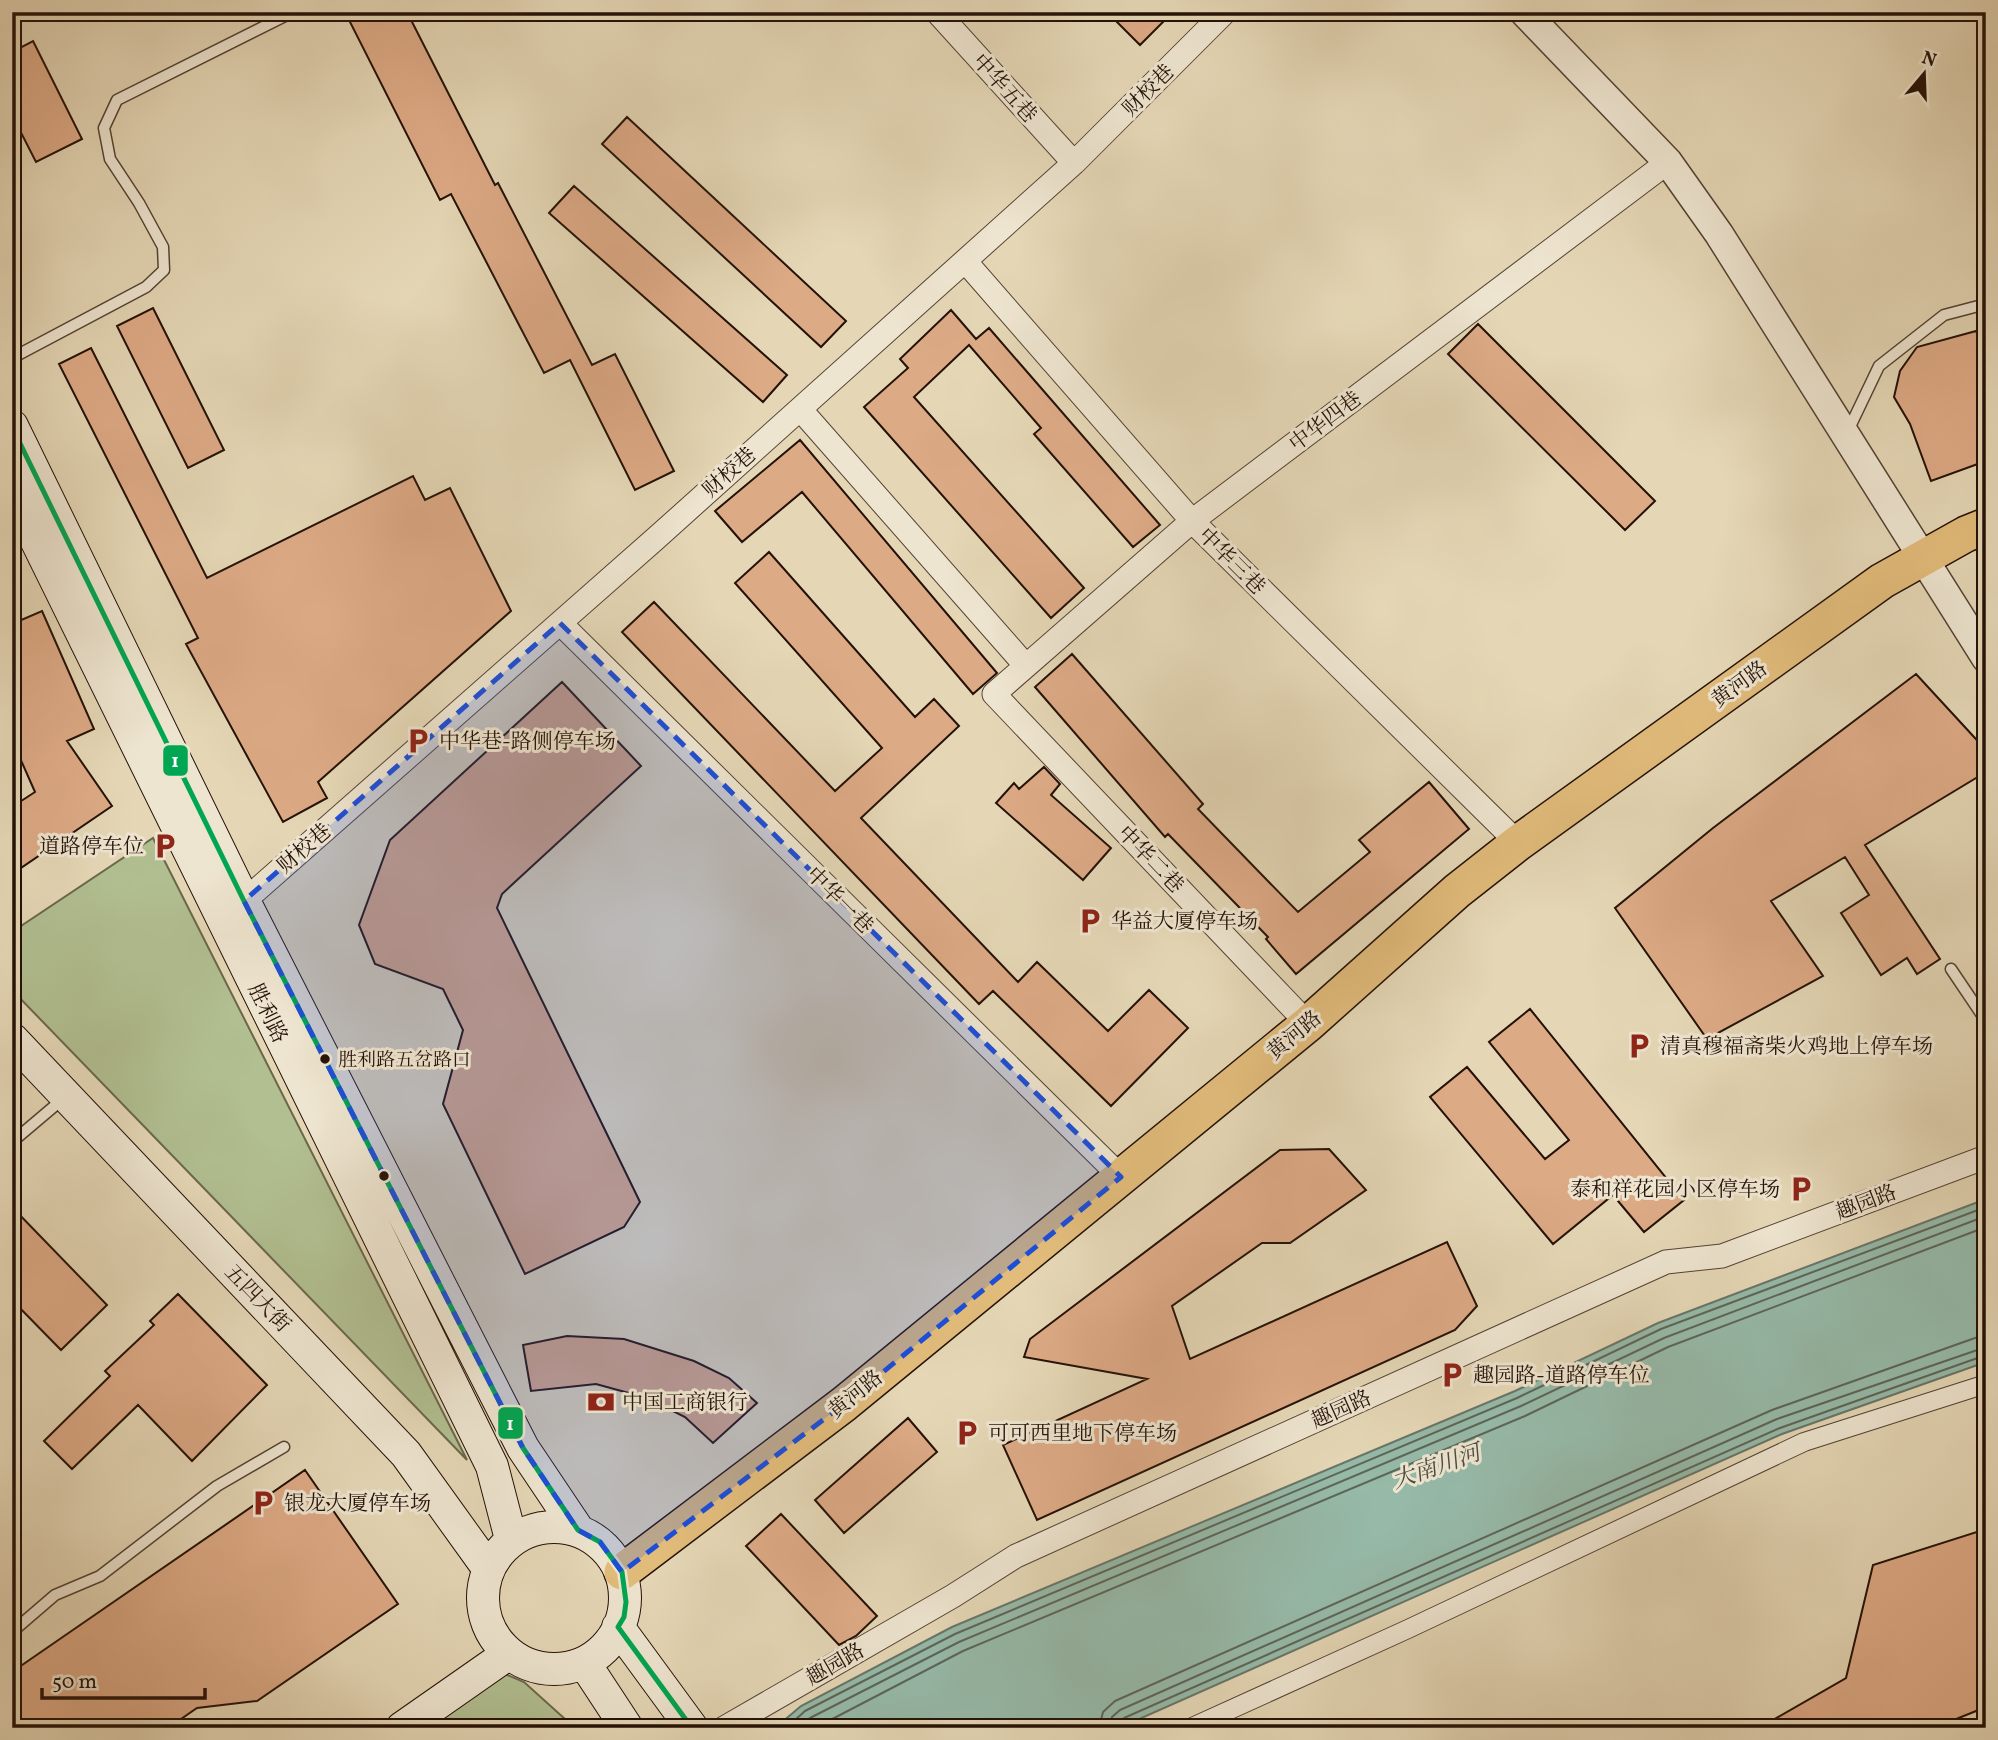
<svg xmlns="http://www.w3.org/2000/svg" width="1998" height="1740" font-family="Vollkorn,'Noto Serif SC',serif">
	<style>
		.green { fill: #b1bf91; stroke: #6a684c; stroke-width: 2 }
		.water { fill: #96baa9; stroke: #687669; stroke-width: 2 }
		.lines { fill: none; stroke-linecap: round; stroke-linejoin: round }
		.shore { stroke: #5d6658; stroke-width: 2 }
		.building { fill: #ddaa86; stroke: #241108; stroke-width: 2 }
		.service-casing { stroke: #544234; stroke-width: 13 }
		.pedestrian-casing { stroke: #544234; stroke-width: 20 }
		.minor-casing { stroke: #544234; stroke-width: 25 }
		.tertiary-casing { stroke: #544234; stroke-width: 31 }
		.secondary-casing { stroke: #241108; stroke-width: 34 }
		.primary-casing { stroke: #241108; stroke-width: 38 }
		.service { stroke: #eee5d0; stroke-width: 10 }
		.pedestrian { stroke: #eee5d0; stroke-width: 18 }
		.minor { stroke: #eee5d0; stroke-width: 23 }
		.tertiary { stroke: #eee5d0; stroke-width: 28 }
		.secondary { stroke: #eee5d0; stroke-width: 32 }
		.primary { stroke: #e2bc7b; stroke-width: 35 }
		.bus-1-casing { stroke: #eee5d0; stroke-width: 10 }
		.bus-1 { stroke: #00a651; stroke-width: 5 }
		.marked { fill: #1d4ed8; fill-opacity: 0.2; stroke: #1d4ed8; stroke-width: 5; stroke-dasharray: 14 9; stroke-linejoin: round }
		.bus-dot { fill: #241108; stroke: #eee5d0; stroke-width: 2.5 }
		.labels { text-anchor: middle; stroke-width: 6; stroke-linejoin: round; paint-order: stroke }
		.bus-label { font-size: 19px; fill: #241108; stroke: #eee5d0; text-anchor: start }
		.street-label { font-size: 21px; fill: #241108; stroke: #eee5d0 }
		.poi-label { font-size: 21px; fill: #241108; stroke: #eee5d0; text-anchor: start }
		.water-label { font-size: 23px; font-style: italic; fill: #4c4c40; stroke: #eee5d0 }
		.line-badge { stroke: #eee5d0; stroke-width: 2.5 }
		.badge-label { font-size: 19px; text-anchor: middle; font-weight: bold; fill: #fff }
	</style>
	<rect width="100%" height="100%" fill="#e5d7b6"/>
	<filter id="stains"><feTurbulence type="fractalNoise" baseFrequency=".00286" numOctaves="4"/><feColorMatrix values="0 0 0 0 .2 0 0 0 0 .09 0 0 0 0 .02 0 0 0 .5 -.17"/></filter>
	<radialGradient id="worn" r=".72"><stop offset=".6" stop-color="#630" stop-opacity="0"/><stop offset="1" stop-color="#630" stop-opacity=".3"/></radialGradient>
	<!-- green -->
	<path class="green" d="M153,838L467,1460L12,990V932Z
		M498,1671L524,1682L575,1728H422Z"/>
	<!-- water -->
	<path class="water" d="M1986,1199V1362L1782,1434L1119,1728H775L801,1706L952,1627L1515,1391L1658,1323Z"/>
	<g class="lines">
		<!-- shore -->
		<path class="shore" d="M786,1728L805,1711L955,1634L1517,1398L1661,1329L1986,1207
			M799,1728L810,1718L959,1642L1521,1406L1664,1338L1986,1216
			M815,1728L963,1651L1525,1416L1668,1347L1986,1227
			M1099,1728L1103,1712L1115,1701L1772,1410L1975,1338L1986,1336
			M1110,1728L1112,1717L1120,1710L1777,1419L1986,1347
			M1119,1728L1120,1722L1124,1718L1780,1428L1986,1355"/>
	</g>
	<!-- building -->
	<path class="building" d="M368,12H407L495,185L498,183L592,365L615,354L674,471L635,490L570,360L544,373L451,194L440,200L350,22Z
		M1107,12H1156L1164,21L1140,45Z
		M33,41L82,139L36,162L12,115V52Z
		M627,117L846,321L821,347L602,144Z
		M574,186L787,375L763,402L549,213Z
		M153,308L224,450L188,468L117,326Z
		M951,310L976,339L989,328L1160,525L1133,547L1034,434L1041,428L969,345L914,397L1084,588L1051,618L864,407L908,368L900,359Z
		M1478,324L1655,501L1625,530L1448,354Z
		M1976,331L1986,353V461L1931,481L1910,424L1894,397L1900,371L1917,347Z
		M91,348L207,578L413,476L425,500L450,488L511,611L318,782L327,798L283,822L186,644L198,638L59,364Z
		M800,440L997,673L973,694L802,492L742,542L715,511Z
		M769,552L915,717L934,699L959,726L861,818L1018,982L1037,962L1108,1031L1149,990L1188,1028L1111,1106L993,991L979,1004L622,632L654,602L835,791L882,748L735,583Z
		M42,611L94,729L67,741L112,806L12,874V807L35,792L12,740V624Z
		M1072,654L1203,804L1198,809L1298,912L1370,852L1359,840L1429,782L1469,829L1296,974L1266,939L1268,937L1168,834L1165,837L1035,687Z
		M1916,674L1986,750V772L1865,845L1940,959L1917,974L1907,958L1881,975L1841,913L1869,895L1845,857L1771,901L1823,976L1707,1039L1615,908L1713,828Z
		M562,682L641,766L502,894L497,908L640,1202L624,1227L525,1274L443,1104L463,1030L443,989L375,964L359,925L390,840Z
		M1044,767L1060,784L1051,795L1111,848L1083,880L996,803L1014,783L1019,789Z
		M1530,1009L1684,1200L1644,1232L1613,1195L1553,1244L1430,1097L1467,1067L1545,1159L1569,1140L1489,1042Z
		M1329,1149L1366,1190L1290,1243H1262L1172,1306L1190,1359L1447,1242L1477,1306L1455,1330L1037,1520L1003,1445L1147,1379L1024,1357L1030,1339L1280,1150Z
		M12,1207L107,1305L61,1350L12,1300Z
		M178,1294L267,1385L192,1461L138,1405L72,1469L44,1441L110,1376L105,1371L154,1325L150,1321Z
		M567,1336L624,1339L694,1361L729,1378L757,1403L713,1443L685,1417L647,1398L596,1384L531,1391L523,1345Z
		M908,1418L937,1452L844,1533L815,1500Z
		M305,1470L398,1604L257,1701L197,1708L168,1728H12V1672Z
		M781,1514L877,1616L856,1636L839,1645L746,1546Z
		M1986,1529V1707L1934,1728H1759L1846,1678L1873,1565Z"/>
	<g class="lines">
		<defs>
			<path id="service" d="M12,358L146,287L164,270L163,247L139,203L110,159L104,128L117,100L293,12
				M1847,433L1879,366L1944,315L1986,304
				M1951,969L1986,1021
				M12,1142L64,1098
				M12,1632L55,1595L100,1576L217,1486L284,1447
				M284,1728H286"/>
			<path id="pedestrian" d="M1190,1728L1408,1629L1804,1442L1986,1384"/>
			<path id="minor" d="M937,12L1074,163
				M965,261L1192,521L1518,843
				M800,409L1026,666
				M560,623L1121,1177
				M234,910L654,540L1074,163L1225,12
				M1308,1024L994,694L1192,521L1668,162
				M724,1728L953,1596L1016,1556L1666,1262L1722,1256L1986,1157"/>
			<path id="tertiary" d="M1524,12L1668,162L1719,234L1986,658"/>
			<path id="secondary" d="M12,426L244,901L523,1448L578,1530
				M12,491L492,1466L511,1539
				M12,1039L406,1454L488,1568
				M483 1598a71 71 0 1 1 142 0a71 71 0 1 1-142 0Z
				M618,1627L692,1728
				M585,1664L627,1728
				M402,1728L508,1654"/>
			<path id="primary" d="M622,1572L844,1404L1308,1024L1457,891L1518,843L1882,581L1966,534L1986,526"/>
		</defs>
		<!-- service casing -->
		<use href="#service" class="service-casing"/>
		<!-- pedestrian casing -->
		<use href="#pedestrian" class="pedestrian-casing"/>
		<!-- minor casing -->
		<use href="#minor" class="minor-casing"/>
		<!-- tertiary casing -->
		<use href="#tertiary" class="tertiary-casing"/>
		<!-- secondary casing -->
		<use href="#secondary" class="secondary-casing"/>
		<!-- primary casing -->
		<use href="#primary" class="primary-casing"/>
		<!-- service -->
		<use href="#service" class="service"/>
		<!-- pedestrian -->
		<use href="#pedestrian" class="pedestrian"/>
		<!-- minor -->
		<use href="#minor" class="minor"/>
		<!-- tertiary -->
		<use href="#tertiary" class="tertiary"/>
		<!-- secondary -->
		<use href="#secondary" class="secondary"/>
		<!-- primary -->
		<use href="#primary" class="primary"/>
		<defs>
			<path id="bus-1" d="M12,427L244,901L523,1448L578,1530L600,1542L622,1572L626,1602L624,1617L618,1627L692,1728"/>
		</defs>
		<!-- bus-1 casing -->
		<use href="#bus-1" class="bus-1-casing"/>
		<!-- bus-1 -->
		<use href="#bus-1" class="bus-1"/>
	</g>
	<!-- marked area -->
	<path class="marked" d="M560,623L1121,1177L844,1404L622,1572L600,1542L578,1530L523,1448L244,901Z"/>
	<!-- icons -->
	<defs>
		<symbol id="parking-bare" viewBox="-9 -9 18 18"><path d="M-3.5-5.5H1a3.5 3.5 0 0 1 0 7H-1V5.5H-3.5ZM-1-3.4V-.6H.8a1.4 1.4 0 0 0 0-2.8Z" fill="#8f2418" stroke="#eee5d0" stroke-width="2.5" paint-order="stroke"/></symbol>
		<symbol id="bank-bare" viewBox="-9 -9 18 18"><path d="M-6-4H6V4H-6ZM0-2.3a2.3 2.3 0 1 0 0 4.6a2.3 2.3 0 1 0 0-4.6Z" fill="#8f2418" stroke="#eee5d0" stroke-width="2.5" paint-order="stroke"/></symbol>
	</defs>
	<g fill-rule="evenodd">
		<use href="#parking-bare" x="399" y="722" width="38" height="38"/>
		<use href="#parking-bare" x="146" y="827" width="38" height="38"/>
		<use href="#parking-bare" x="1071" y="902" width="38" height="38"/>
		<use href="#parking-bare" x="1620" y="1027" width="38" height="38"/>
		<use href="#parking-bare" x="1782" y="1170" width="38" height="38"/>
		<use href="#parking-bare" x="1433" y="1356" width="38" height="38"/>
		<use href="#bank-bare" x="582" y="1383" width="38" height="38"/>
		<use href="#parking-bare" x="948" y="1414" width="38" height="38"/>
		<use href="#parking-bare" x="244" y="1484" width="38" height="38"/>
	</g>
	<!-- markers -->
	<g class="bus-dot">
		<circle cx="325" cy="1059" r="6"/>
		<circle cx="384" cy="1176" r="6"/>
	</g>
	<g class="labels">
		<!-- bus labels -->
		<g class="bus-label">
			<text x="338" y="1066">胜利路五岔路口</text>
		</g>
		<!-- street labels -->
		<g class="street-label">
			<text transform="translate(1005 88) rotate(48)" y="7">中华五巷</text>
			<text transform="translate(1148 90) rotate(-45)" y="7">财校巷</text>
			<text transform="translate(1325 421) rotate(-37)" y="7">中华四巷</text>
			<text transform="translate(729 472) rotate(-42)" y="7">财校巷</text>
			<text transform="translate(1232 561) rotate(45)" y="7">中华三巷</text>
			<text transform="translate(1739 684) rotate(-36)" y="7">黄河路</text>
			<text transform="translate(304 848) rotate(-41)" y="7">财校巷</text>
			<text transform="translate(1151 859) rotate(46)" y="7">中华二巷</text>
			<text transform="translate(840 900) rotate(45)" y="7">中华一巷</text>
			<text transform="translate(268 1013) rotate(64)" y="7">胜利路</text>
			<text transform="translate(1294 1035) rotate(-40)" y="7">黄河路</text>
			<text transform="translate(1866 1202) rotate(-21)" y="7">趣园路</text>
			<text transform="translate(258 1298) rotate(46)" y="7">五四大街</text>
			<text transform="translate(855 1394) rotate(-39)" y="7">黄河路</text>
			<text transform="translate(1341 1409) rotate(-24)" y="7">趣园路</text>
			<text transform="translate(835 1664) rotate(-30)" y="7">趣园路</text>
		</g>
		<!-- poi labels -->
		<g class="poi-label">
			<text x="439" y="748">中华巷-路侧停车场</text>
			<text x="144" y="853" text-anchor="end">道路停车位</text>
			<text x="1111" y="928">华益大厦停车场</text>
			<text x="1660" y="1053">清真穆福斋柴火鸡地上停车场</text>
			<text x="1780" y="1196" text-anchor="end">泰和祥花园小区停车场</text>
			<text x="1473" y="1382">趣园路-道路停车位</text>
			<text x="622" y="1409">中国工商银行</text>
			<text x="988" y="1440">可可西里地下停车场</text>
			<text x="284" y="1510">银龙大厦停车场</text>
		</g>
		<!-- water labels -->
		<g class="water-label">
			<text transform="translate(1436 1466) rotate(-19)" y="8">大南川河</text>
		</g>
	</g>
	<g class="line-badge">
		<rect x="162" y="744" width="27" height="33" rx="7" fill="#00a651"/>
		<rect x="497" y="1406" width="27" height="34" rx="7" fill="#00a651"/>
	</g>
	<g class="badge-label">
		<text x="175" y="767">1</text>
		<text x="510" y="1430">1</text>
	</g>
	<!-- margin -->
	<rect width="1998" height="1740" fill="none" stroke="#e5d7b6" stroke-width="42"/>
	<rect x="14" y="14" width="1970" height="1712" fill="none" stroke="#241108" stroke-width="3.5"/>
	<rect x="21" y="21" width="1956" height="1698" fill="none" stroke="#241108" stroke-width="2"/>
	<!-- north arrow -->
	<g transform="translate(1924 74) rotate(19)" stroke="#eee5d0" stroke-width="5" paint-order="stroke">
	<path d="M0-5L12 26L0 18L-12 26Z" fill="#241108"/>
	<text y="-10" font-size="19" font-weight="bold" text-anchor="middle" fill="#241108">N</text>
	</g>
	<!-- scale -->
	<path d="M42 1688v10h163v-10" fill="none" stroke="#241108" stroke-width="3.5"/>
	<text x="52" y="1688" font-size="21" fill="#241108" stroke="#eee5d0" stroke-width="5" paint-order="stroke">50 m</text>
	<rect width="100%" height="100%" filter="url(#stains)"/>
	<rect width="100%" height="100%" fill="url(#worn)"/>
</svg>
